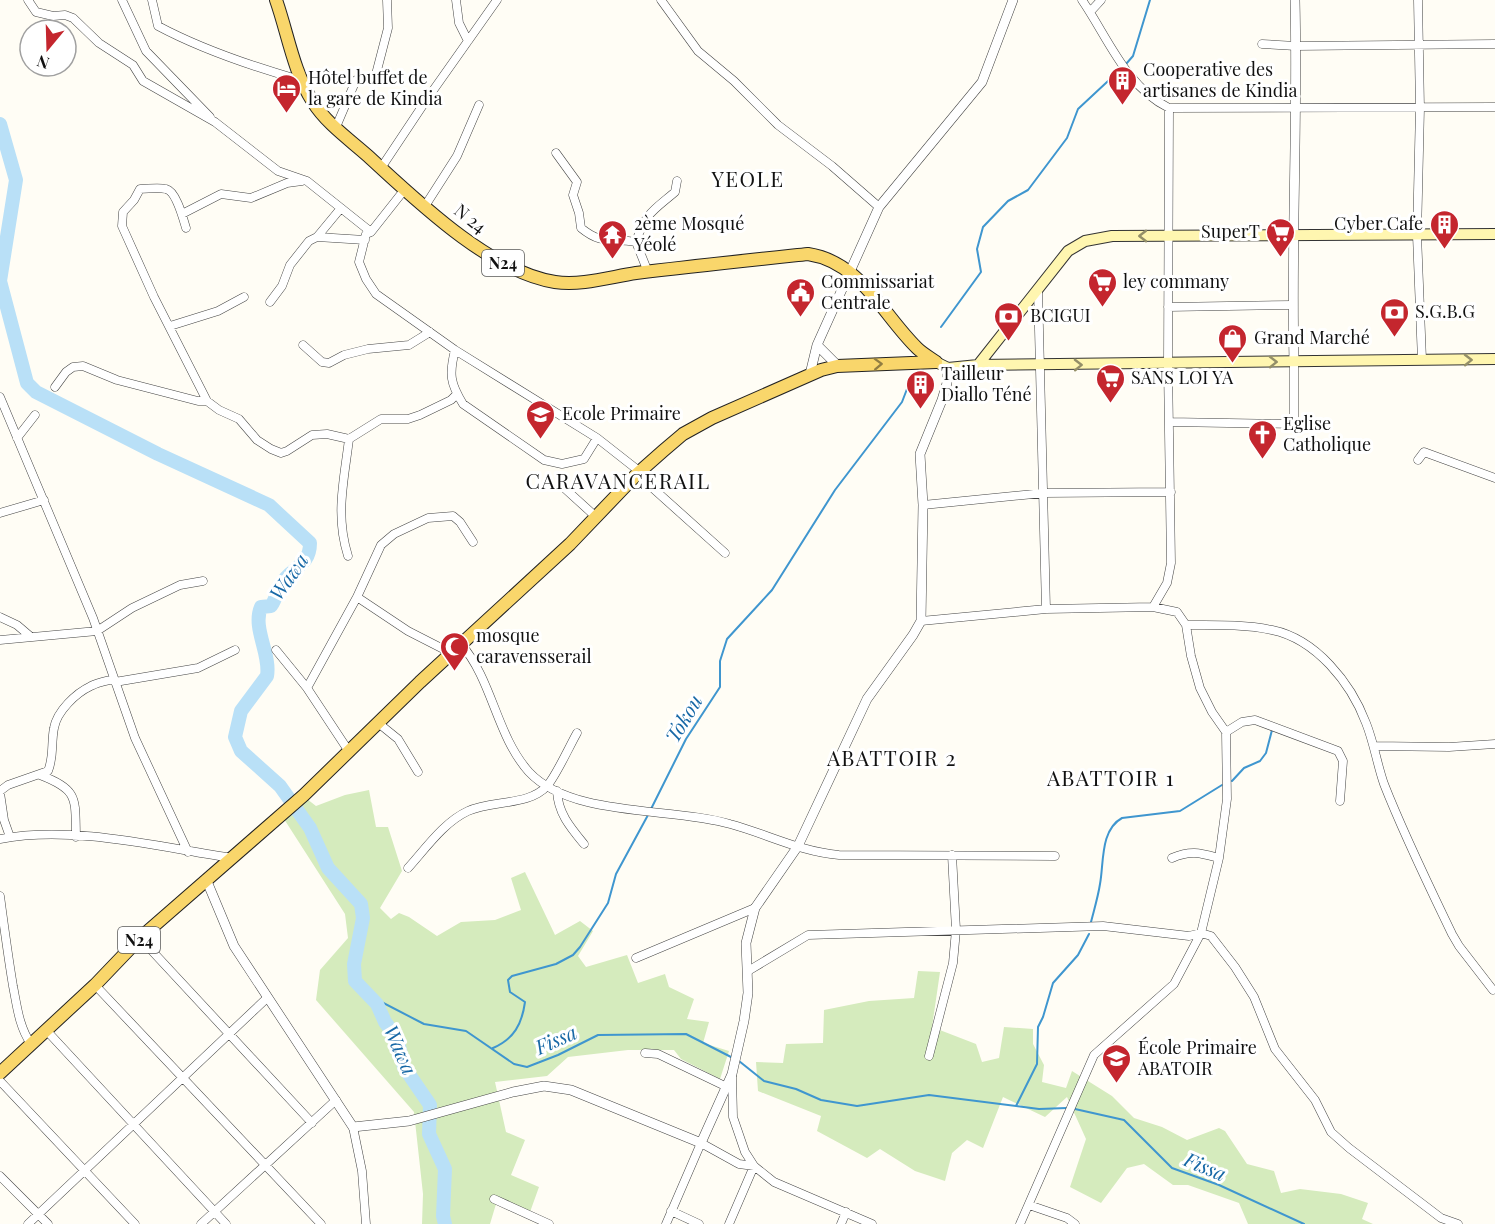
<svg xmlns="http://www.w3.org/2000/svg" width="1495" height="1224" font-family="'Playfair Display',serif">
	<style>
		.green { fill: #d5ebbd }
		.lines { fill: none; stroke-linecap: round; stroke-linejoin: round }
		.stream { stroke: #3f96cf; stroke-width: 2 }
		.river { stroke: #b9e0f7; stroke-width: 14 }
		.minor-casing { stroke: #444; stroke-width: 9 }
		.tertiary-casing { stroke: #444; stroke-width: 10 }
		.secondary-casing { stroke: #333; stroke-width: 12 }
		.primary-casing { stroke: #222; stroke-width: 14 }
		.minor { stroke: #fff; stroke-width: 8 }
		.tertiary { stroke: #fff; stroke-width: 9 }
		.secondary { stroke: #fff6b0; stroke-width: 10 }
		.primary { stroke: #f9d66b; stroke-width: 12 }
		.oneway { stroke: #948f68 }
		.oneway2 { stroke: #917d42 }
		.labels { text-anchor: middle; stroke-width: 6; stroke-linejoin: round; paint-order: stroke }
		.shield { fill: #fff; stroke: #585858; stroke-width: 1.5 }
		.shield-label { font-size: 16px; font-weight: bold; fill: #111 }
		.poi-label { font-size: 18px; fill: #111; stroke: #fff; text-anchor: start }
		.street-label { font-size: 18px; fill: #111; stroke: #fff }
		.water-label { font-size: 20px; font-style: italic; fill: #1768a6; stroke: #fff }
		.quarter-label { font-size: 21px; letter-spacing: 1.5px; fill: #111; stroke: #fff }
	</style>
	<rect width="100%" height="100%" fill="#fffdf5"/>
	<!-- green -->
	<path class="green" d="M369,790L376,827H388L402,871L380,908L391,919L399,913L409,917L437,936L461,922L495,920L521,910L511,878L525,872L555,935L580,921L593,931L578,956L586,967L627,955L638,983L665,974L669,987L694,999L687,1019L709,1022L703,1043L729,1051L720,1079L681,1059L674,1050H628L568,1057L547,1076L495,1082L506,1132L525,1140L511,1175L539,1187L530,1212L496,1204L490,1224H422L423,1194L414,1112L316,1000L320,970L348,938L345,914L284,819L307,799L316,806L345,795Z
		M918,971L940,972L932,1027L976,1044L982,1062L999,1058L1004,1027L1033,1029V1044L1044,1065L1042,1082L1066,1088L1072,1071L1112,1096L1134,1118L1162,1127L1187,1140L1219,1128L1225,1131L1247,1164L1274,1171L1281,1193L1300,1189L1341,1194L1368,1203L1362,1219L1373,1224H1248L1239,1203L1188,1185H1173L1144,1164L1127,1168L1101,1203L1070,1187L1086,1139L1067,1097L1045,1117L1003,1097L983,1148L967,1140L952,1153L945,1181L915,1171L880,1149L867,1158L817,1131L821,1116L758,1091L756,1062L783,1063L786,1044L823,1043L824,1010L869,1001L914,998Z"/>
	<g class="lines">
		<!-- stream -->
		<path class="stream" d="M1126,64L1133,56L1150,0
			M941,327L981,272L977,249L983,227L1008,201L1028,190L1067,138L1078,109L1122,68
			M1232,781L1244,768L1260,761L1266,753L1272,730
			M651,809L686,739L720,687V661L727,639L772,590L835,490L902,402L912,376
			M1091,922C1094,910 1098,897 1100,884C1104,863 1100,830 1122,818L1180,811L1222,785
			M368,995L424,1024L466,1031L514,1064L527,1067L558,1055L598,1035L686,1034L731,1057
			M493,1048C514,1039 522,1024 525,1002L510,992L508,980L512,976L556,964L573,955L580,947L608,903L616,874L648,815
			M739,1061L764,1081L796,1089L821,1100L857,1106L929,1095L1039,1109L1067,1108
			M1016,1106L1037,1064L1038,1027L1043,1017L1053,983L1078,955L1089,934
			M1075,1109L1124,1120L1172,1168L1219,1185L1304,1224"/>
		<!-- river -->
		<path class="river" d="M0,124L16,180L0,281L27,383L36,392L158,454L269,505L310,543C310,567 291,567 281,584C277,591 276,599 271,606L261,607C252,628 271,654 267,676L241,711L235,737L241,751L280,786L310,828L328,868L361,904L363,918L354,964L355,981L377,1004L385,1022L397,1038L404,1067L430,1105L429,1134L445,1169L443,1216L445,1224"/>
		<defs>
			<path id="minor" d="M28,0L36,12L53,16L65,15L73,18L99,43L133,65L143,81L215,122L278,171L307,181L371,232
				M122,0L146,51L210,117
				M152,0L158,26C203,50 251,66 300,80
				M456,0L459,23L468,41
				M661,0L698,51L734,81L778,125L832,166L879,207
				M1082,0C1108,38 1126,87 1169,108L1495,107
				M1418,0L1420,108L1417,235L1422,360
				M1090,12L1101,0
				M1262,44L1296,46L1495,44
				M336,127L356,80L375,78L388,28L387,0
				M556,153L577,182L573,195L579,213L581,228C603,246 611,237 636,242L648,272
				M381,168L427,99L497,0
				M405,189L371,232L366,234L359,262L366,279L376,294L455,350L597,438L639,471
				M425,206L457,156L479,105
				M182,214L221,194L251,198L287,183L302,181
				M186,228C183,218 176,191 166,189C158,187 148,189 140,189L134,200L123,212L122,226L154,297L207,401L219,410L239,419L257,440L271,449L281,453L287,451L312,435L327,434L349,439
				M317,237L365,240
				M636,242C645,213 654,210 675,192L677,181
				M1038,289L1046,609
				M270,302L282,286L290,265L309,241L317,237L341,208
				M1168,307L1293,305
				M170,326L218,311L244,297
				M303,345L322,362L329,363L344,355L368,349L409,345L430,332
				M455,350C449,374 450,383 463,404L544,460L562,464L584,459L597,438
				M55,387L66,372L73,367L83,366L117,380L198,401H207
				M0,397L93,618L135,738L188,852
				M1169,422L1294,424V362
				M17,438L35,415
				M1418,460L1424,452L1495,478
				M637,474L725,553
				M562,486L595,516
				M923,505L1044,493L1171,492
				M0,513L44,500
				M348,556C335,515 344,481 349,439L381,419H408L420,415L451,400L457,394
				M357,597L408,631L451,653
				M1153,607L1167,583L1171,563L1168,366L1169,108
				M0,617L17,625L31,637
				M921,621L1046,609L1153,607L1177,612L1186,625L1191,656L1200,688L1212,712L1226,732L1227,799L1219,858L1201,933L1174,984L1094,1055L1020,1224
				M1186,625C1215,625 1244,624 1272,630C1316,639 1351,683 1366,723C1374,743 1377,764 1384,784C1404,835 1428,884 1452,934L1459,946L1493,990
				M0,640L97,631L132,608L180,585L203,581
				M461,644C493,681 496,735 529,772C572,818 673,807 730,824C767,834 801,852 839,855L1055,856
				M276,650L307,688L348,750
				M115,682L198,668L235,650
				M307,688L357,597L381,545L394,534L428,518L453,516L460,522L473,542
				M377,722L398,739L418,772
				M1226,732L1242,722L1255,720L1338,751L1343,761L1340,801
				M1374,746L1449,747L1495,744
				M40,775C79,790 75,798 76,837
				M0,791L8,785L48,771C54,757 51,743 54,728C57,711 76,693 91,686C98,682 106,681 114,679
				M557,791C558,813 570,827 584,844
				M0,793L4,820L10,837
				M0,839C73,825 158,847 232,858
				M1172,858C1191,850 1200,853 1219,858
				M408,868C426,848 444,822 468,811C492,800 529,806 547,786C556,776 569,747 577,733
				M0,896C4,926 8,956 13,986C17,1006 19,1027 31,1044
				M140,938L312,1123
				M636,958L755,908
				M748,971L808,935L1103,926L1189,936L1201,933L1211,936L1235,967L1254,997L1275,1049L1315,1100L1331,1132L1349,1148L1441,1218L1458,1224
				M95,985L321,1224
				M46,1030L226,1224
				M645,1053L658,1054L727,1087
				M929,1056L953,963L956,930L952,855
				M732,1076L733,1117L745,1152L754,1166L774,1182L872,1224
				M0,1081L135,1224
				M353,1127L362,1171L366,1224
				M0,1176L48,1224
				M494,1199L549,1224
				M1029,1205L1067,1218L1075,1224
				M671,1211L699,1224
				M28,1224L267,998
				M201,1224L336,1100
				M666,1224L701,1143L739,1164L754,1166L729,1224
				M841,1224L846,1212"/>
			<path id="tertiary" d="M817,345L838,366
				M1294,362C1291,241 1298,121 1295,0
				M810,374L817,345L879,207L982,82L1013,0
				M206,879L234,946L353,1127L409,1121L513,1092L544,1086L571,1090L701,1143L732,1074L744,1021L748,993L746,943L755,908L798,846L867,699L913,635L921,621L923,505L920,454L942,400L947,383L948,368"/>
			<path id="secondary" d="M936,362L948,368L978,365L1495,359
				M978,365L1068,251L1085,241L1112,236L1495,234"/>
			<path id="primary" d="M276,0C288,34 293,71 313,102C326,123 350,140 368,156C416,200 490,272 555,282C581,286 610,277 636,273C693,266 751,260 808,254C861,262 882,314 917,348C922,353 929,357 936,362
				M0,1073L95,985L140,938L304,795L420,682L570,544L637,474L663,451L683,434L712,418L821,370L837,366L936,362"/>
		</defs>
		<!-- minor casing -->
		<use href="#minor" class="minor-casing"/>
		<!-- tertiary casing -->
		<use href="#tertiary" class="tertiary-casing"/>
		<!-- secondary casing -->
		<use href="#secondary" class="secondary-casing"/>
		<!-- primary casing -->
		<use href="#primary" class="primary-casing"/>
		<!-- minor -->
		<use href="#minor" class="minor"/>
		<!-- tertiary -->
		<use href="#tertiary" class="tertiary"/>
		<!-- secondary -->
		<use href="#secondary" class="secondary"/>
		<!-- primary -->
		<use href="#primary" class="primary"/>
	</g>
	<!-- one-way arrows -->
	<defs><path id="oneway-chevron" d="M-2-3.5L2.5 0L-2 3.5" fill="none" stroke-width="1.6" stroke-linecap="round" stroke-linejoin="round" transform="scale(1.5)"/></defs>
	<g class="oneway">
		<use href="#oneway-chevron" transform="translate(1143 236) rotate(-180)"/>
		<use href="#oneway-chevron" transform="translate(1468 360) rotate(-1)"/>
		<use href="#oneway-chevron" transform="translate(1273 362) rotate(-1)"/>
		<use href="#oneway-chevron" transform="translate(1078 365) rotate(-1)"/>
	</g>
	<use class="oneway2" href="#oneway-chevron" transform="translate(878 364) rotate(-2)"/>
	<!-- icons -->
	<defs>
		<symbol id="building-pin" viewBox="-11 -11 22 30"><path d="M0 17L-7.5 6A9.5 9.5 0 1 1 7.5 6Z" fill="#c4262e" stroke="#fff"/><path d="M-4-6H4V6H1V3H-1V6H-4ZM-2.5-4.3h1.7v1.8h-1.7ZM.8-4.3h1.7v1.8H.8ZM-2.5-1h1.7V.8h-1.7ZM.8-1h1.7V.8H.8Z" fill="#fff"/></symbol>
		<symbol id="hotel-pin" viewBox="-11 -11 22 30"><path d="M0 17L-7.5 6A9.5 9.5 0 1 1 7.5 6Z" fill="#c4262e" stroke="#fff"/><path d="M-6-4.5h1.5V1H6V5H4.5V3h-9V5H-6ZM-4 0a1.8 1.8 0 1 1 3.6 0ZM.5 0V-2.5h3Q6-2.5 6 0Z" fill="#fff"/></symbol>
		<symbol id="supermarket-pin" viewBox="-11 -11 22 30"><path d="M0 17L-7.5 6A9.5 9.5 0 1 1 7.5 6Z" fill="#c4262e" stroke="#fff"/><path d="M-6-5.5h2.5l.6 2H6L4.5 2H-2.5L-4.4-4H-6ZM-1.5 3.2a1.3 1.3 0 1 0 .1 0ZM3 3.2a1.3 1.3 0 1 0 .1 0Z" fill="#fff"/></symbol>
		<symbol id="temple-pin" viewBox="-11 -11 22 30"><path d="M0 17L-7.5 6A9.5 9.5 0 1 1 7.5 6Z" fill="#c4262e" stroke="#fff"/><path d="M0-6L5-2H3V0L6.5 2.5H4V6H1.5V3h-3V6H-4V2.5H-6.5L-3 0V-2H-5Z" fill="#fff"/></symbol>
		<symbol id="civic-pin" viewBox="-11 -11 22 30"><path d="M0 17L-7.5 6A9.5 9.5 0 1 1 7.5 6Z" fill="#c4262e" stroke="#fff"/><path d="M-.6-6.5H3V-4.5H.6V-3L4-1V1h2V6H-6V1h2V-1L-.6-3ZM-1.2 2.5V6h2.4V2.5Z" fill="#fff"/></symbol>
		<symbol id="bank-pin" viewBox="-11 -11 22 30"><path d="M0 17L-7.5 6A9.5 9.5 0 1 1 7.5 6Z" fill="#c4262e" stroke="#fff"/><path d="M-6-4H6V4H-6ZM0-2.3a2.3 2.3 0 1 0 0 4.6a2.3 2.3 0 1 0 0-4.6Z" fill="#fff"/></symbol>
		<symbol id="shop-pin" viewBox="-11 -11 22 30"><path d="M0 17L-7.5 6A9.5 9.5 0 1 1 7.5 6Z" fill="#c4262e" stroke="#fff"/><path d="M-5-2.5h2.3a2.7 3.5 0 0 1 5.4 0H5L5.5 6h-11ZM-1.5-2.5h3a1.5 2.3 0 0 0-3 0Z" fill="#fff"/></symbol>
		<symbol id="school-pin" viewBox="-11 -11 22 30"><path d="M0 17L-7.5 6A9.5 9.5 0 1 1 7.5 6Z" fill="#c4262e" stroke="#fff"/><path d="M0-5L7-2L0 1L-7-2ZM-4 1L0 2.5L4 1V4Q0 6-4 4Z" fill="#fff"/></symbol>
		<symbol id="church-pin" viewBox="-11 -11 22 30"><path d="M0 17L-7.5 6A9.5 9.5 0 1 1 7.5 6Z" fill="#c4262e" stroke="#fff"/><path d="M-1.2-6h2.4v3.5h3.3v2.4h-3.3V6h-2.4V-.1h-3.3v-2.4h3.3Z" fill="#fff"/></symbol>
		<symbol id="mosque-pin" viewBox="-11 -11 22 30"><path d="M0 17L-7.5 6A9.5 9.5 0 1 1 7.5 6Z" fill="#c4262e" stroke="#fff"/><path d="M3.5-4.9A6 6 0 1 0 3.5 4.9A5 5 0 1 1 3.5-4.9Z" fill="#fff"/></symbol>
	</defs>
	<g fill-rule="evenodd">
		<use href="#building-pin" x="1106" y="64" width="33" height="45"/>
		<use href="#hotel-pin" x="270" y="72" width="33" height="45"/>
		<use href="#building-pin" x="1428" y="208" width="33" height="45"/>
		<use href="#supermarket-pin" x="1264" y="216" width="33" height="45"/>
		<use href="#temple-pin" x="596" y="218" width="33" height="45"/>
		<use href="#supermarket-pin" x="1086" y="266" width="33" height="45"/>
		<use href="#civic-pin" x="784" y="276" width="33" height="45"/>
		<use href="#bank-pin" x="1378" y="296" width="33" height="45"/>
		<use href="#bank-pin" x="992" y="300" width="33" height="45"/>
		<use href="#shop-pin" x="1216" y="322" width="33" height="45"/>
		<use href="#supermarket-pin" x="1094" y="362" width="33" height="45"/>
		<use href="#building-pin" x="904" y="368" width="33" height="45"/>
		<use href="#school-pin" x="524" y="398" width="33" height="45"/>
		<use href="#church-pin" x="1246" y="418" width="33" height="45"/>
		<use href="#mosque-pin" x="438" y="630" width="33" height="45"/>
		<use href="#school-pin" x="1100" y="1042" width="33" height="45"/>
	</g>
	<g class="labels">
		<!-- shield labels -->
		<g class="shield">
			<rect x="482" y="250" width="42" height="26" rx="4.5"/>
			<rect x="118" y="927" width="42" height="26" rx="4.5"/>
		</g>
		<g class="shield-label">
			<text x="503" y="269">N24</text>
			<text x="139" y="946">N24</text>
		</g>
		<!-- poi labels -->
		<g class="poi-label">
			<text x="1143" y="76">Cooperative des<tspan x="1143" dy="21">artisanes de Kindia</tspan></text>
			<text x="308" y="84">Hôtel buffet de<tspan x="308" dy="21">la gare de Kindia</tspan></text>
			<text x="634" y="230">2ème Mosqué<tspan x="634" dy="21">Yéolé</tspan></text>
			<text x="1423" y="230" text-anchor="end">Cyber Cafe</text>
			<text x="1260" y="238" text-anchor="end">SuperT</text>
			<text x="821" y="288">Commissariat<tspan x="821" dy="21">Centrale</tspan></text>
			<text x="1123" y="288">ley commany</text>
			<text x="1415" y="318">S.G.B.G</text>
			<text x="1030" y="322">BCIGUI</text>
			<text x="1254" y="344">Grand Marché</text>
			<text x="941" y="380">Tailleur<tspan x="941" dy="21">Diallo Téné</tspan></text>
			<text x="1131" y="384">SANS LOI YA</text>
			<text x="562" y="420">Ecole Primaire</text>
			<text x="1283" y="430">Eglise<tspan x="1283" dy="21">Catholique</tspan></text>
			<text x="476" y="642">mosque<tspan x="476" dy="21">caravensserail</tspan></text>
			<text x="1138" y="1054">École Primaire<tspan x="1138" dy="21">ABATOIR</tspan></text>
		</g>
		<!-- street labels -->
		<g class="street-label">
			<text transform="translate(470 219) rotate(39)" y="6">N 24</text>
		</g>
		<!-- water labels -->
		<g class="water-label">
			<text transform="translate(289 577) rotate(-55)" y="7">Wawa</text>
			<text transform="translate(684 719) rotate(-59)" y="7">Tokou</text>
			<text transform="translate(556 1040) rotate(-24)" y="7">Fissa</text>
			<text transform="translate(400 1050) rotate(66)" y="7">Wawa</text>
			<text transform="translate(1205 1167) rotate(23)" y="7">Fissa</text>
		</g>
		<!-- quarter labels -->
		<g class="quarter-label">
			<text x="748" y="187">YEOLE</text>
			<text x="618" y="489">CARAVANCERAIL</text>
			<text x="892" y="766">ABATTOIR 2</text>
			<text x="1111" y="786">ABATTOIR 1</text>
		</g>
	</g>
	<!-- north arrow -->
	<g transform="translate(48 48) rotate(199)"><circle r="28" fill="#ffffff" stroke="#a0a0a0" stroke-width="1.5"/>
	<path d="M0-4.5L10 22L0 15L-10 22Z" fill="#c4262e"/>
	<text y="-9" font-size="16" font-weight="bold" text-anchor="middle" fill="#111111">N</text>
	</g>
</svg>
